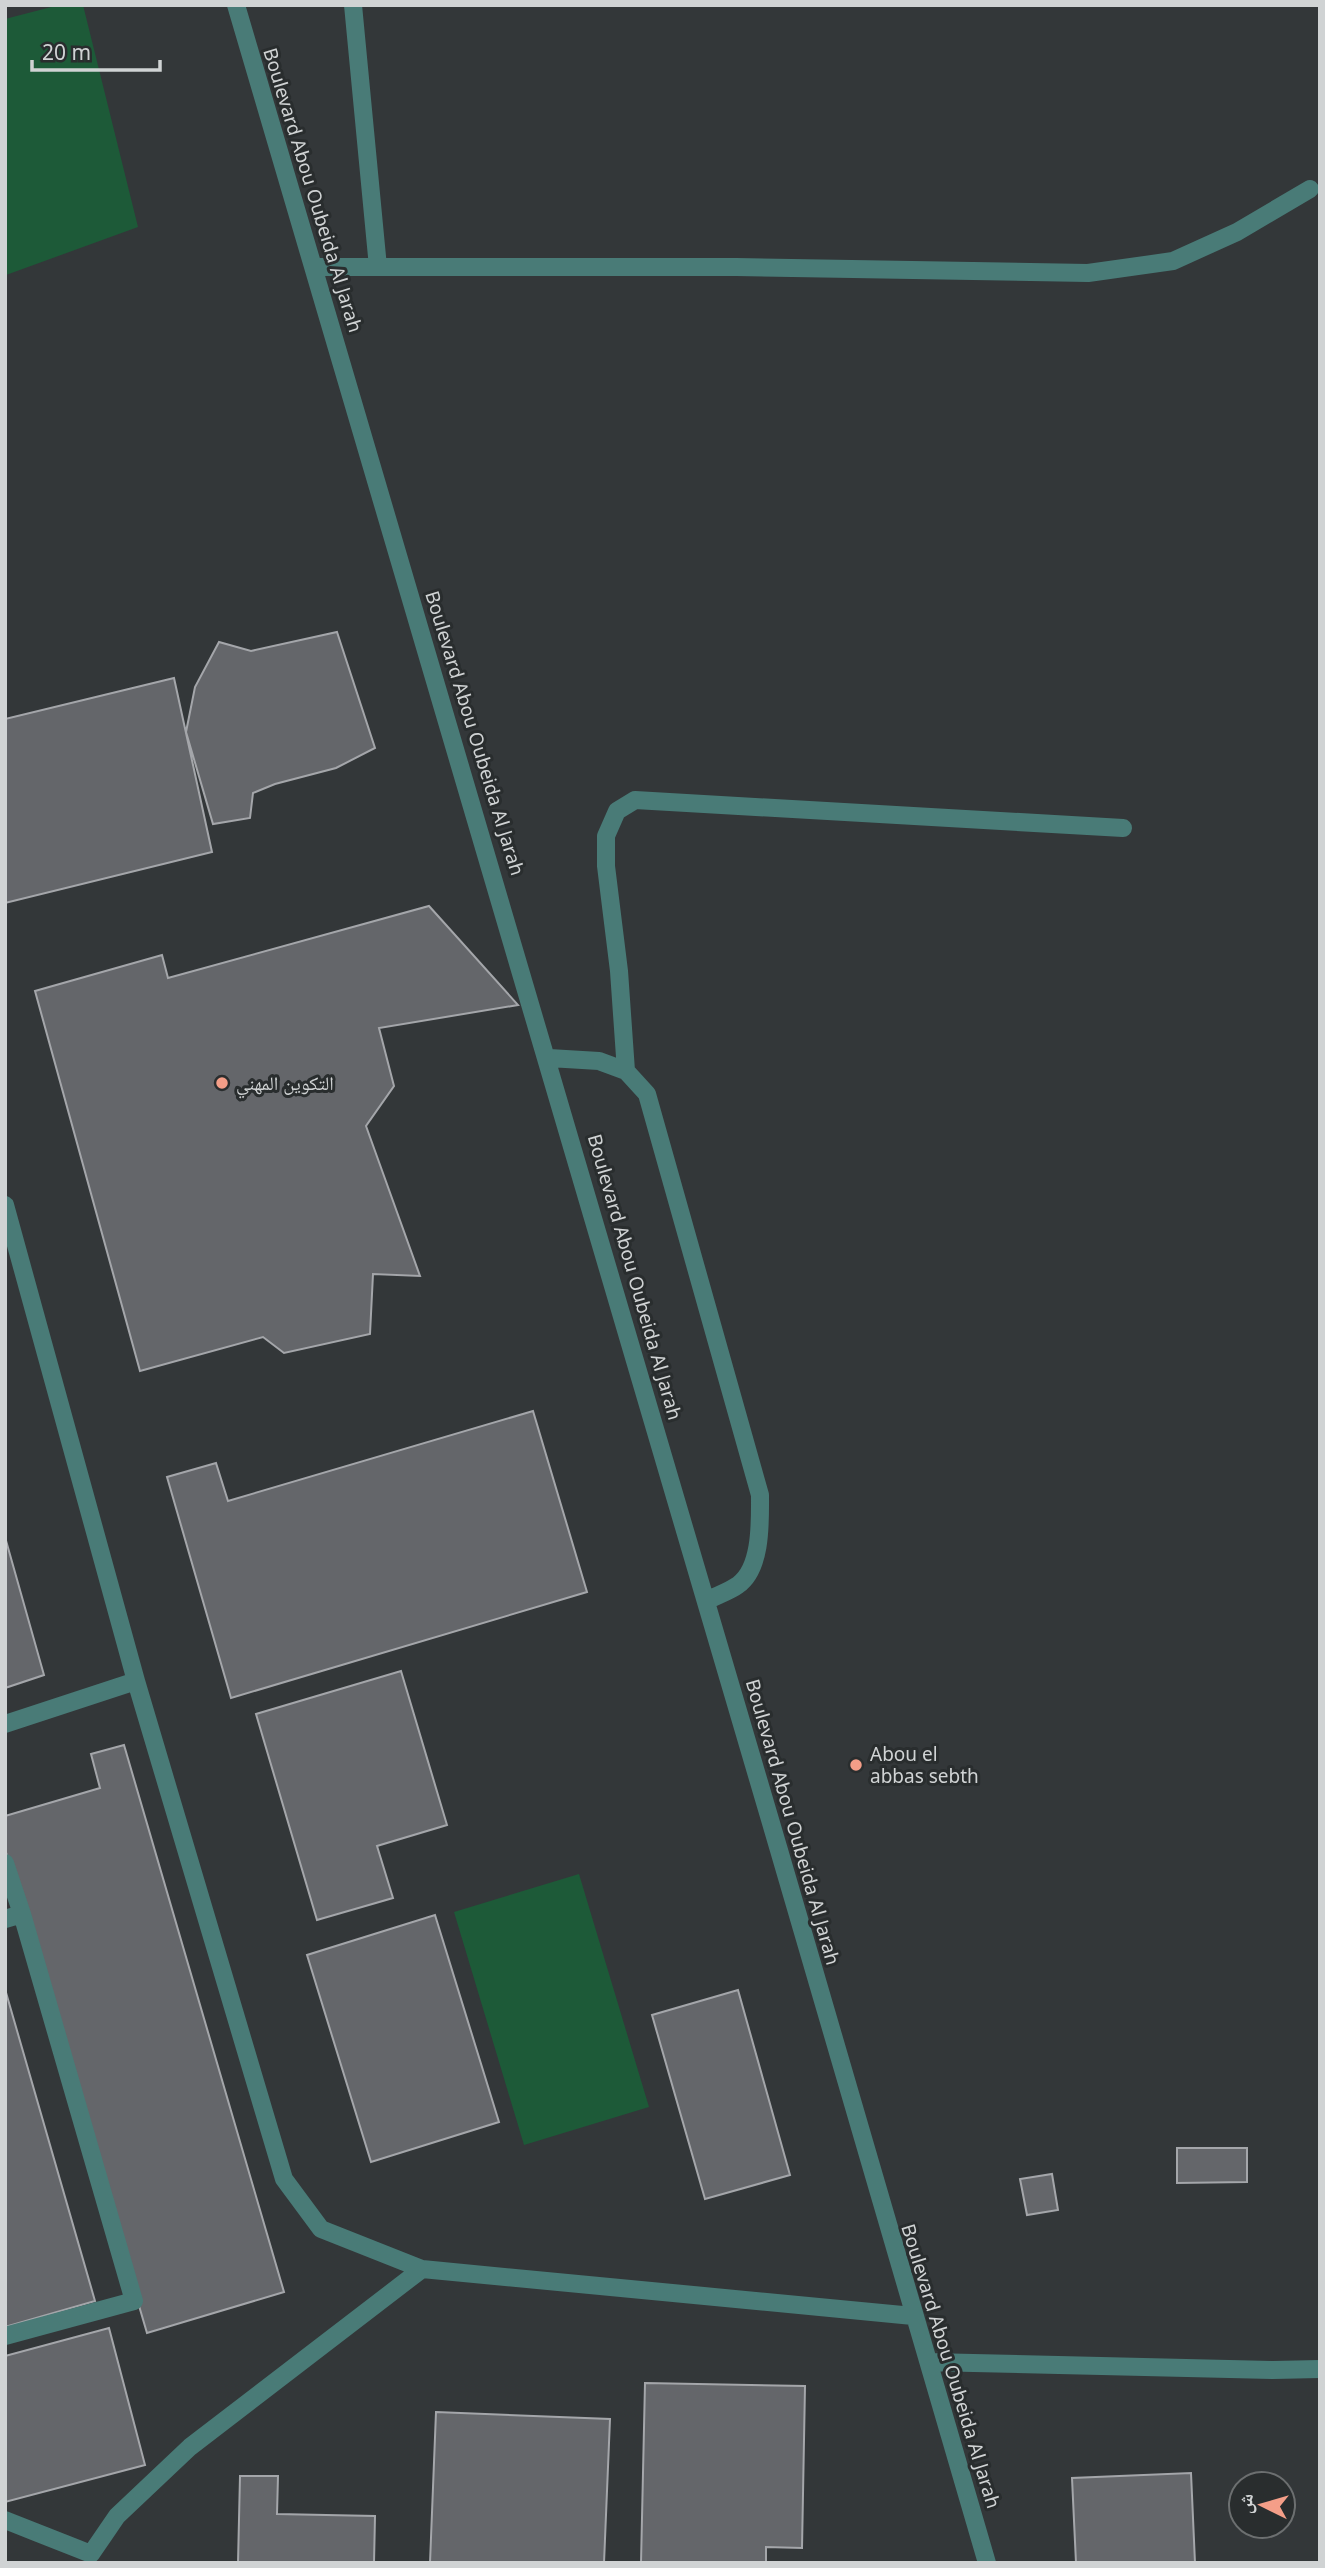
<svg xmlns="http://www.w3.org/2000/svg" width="1325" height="2568" font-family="'Noto Sans','Noto Naskh Arabic',sans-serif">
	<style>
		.green { fill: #1d5a38 }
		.building { fill: #64666a; stroke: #a4a6aa; stroke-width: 2 }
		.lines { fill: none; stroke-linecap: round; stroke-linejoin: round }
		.minor { stroke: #497b77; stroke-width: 18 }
		.poi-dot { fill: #f49e88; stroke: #292d2e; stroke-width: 2.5 }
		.labels { text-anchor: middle; stroke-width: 6; stroke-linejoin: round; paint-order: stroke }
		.street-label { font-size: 19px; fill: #d0d3d4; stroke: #292d2e }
		.poi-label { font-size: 19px; fill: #d0d3d4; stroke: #292d2e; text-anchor: start }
	</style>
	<rect width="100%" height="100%" fill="#333739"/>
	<!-- green -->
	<path class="green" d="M59,5H83L138,227L6,275L5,19Z
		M579,1874L649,2107L524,2145L454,1912Z"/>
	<!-- building -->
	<path class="building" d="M337,632L375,748L336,768L275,784L253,793L250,818L213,824L186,732L195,687L219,642L251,651Z
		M174,678L212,852L5,903V719Z
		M429,906L518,1005L379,1028L394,1086L366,1126L420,1276L373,1274L370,1334L284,1353L263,1337L140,1371L35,991L162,955L168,978Z
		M533,1411L587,1592L231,1698L167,1477L216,1463L228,1501Z
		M5,1537L44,1675L5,1688Z
		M401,1671L447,1825L377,1846L393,1898L317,1920L256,1714Z
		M124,1745L284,2292L147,2333L5,1849V1816L100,1788L91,1754Z
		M435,1915L499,2122L371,2162L307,1955Z
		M5,1989L95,2301L5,2327Z
		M738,1990L790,2175L705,2199L652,2015Z
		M1177,2148H1247V2182L1177,2183Z
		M1052,2174L1058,2210L1027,2215L1020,2179Z
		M109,2328L145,2465L5,2502V2356Z
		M645,2383L805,2386L802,2548L766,2547V2563H641Z
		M436,2412L610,2419L604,2563H430Z
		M1191,2473L1195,2563H1076L1072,2478Z
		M240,2476H278L277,2514L375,2516L374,2563H238Z"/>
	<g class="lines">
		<!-- minor -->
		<path class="minor" d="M236,5C490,857 738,1710 987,2563
			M353,5L378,267
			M314,267H736L1088,273L1173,261L1237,232L1310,189
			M549,1058L599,1061L626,1071L647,1094L760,1495C760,1521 762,1568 738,1585C730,1591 718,1595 708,1600
			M626,1071L619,971L606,866V836L617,811L635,800L1123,828
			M5,1205L136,1681L284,2179L321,2229L422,2269L913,2316
			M5,1724L136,1681
			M5,1863L22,1914L134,2301L5,2336
			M5,1919L22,1914
			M929,2362L1273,2370L1320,2369
			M5,2520L91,2554L117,2516L190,2447L422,2269"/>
	</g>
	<!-- markers -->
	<g class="poi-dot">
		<circle cx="222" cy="1083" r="7"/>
		<circle cx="856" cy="1765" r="7"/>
	</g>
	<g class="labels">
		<!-- street labels -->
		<g class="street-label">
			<text transform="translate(313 190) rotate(73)" y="7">Boulevard Abou Oubeida Al Jarah</text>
			<text transform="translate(475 733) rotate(73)" y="7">Boulevard Abou Oubeida Al Jarah</text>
			<text transform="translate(635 1277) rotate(74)" y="7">Boulevard Abou Oubeida Al Jarah</text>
			<text transform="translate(793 1822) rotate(74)" y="7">Boulevard Abou Oubeida Al Jarah</text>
			<text transform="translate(951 2366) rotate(73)" y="7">Boulevard Abou Oubeida Al Jarah</text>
		</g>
		<!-- poi labels -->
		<g class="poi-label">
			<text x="236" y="1090">التكوين المهني</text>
			<text x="870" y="1761">Abou el<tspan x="870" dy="22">abbas sebth</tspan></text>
		</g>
	</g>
	<!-- border -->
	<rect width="1325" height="2568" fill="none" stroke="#d0d3d4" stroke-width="14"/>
	<!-- north arrow -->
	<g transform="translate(1262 2505) rotate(275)"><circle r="33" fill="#292d2e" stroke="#6c6f70" stroke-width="2"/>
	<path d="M0-5L12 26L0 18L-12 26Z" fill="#f49e88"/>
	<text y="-10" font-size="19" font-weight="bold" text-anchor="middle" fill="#d0d3d4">ش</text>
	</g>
	<!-- scale -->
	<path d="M32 60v10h128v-10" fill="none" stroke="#d0d3d4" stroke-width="3.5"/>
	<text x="42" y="60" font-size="21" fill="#d0d3d4" stroke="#292d2e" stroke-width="5" paint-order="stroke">20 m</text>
</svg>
